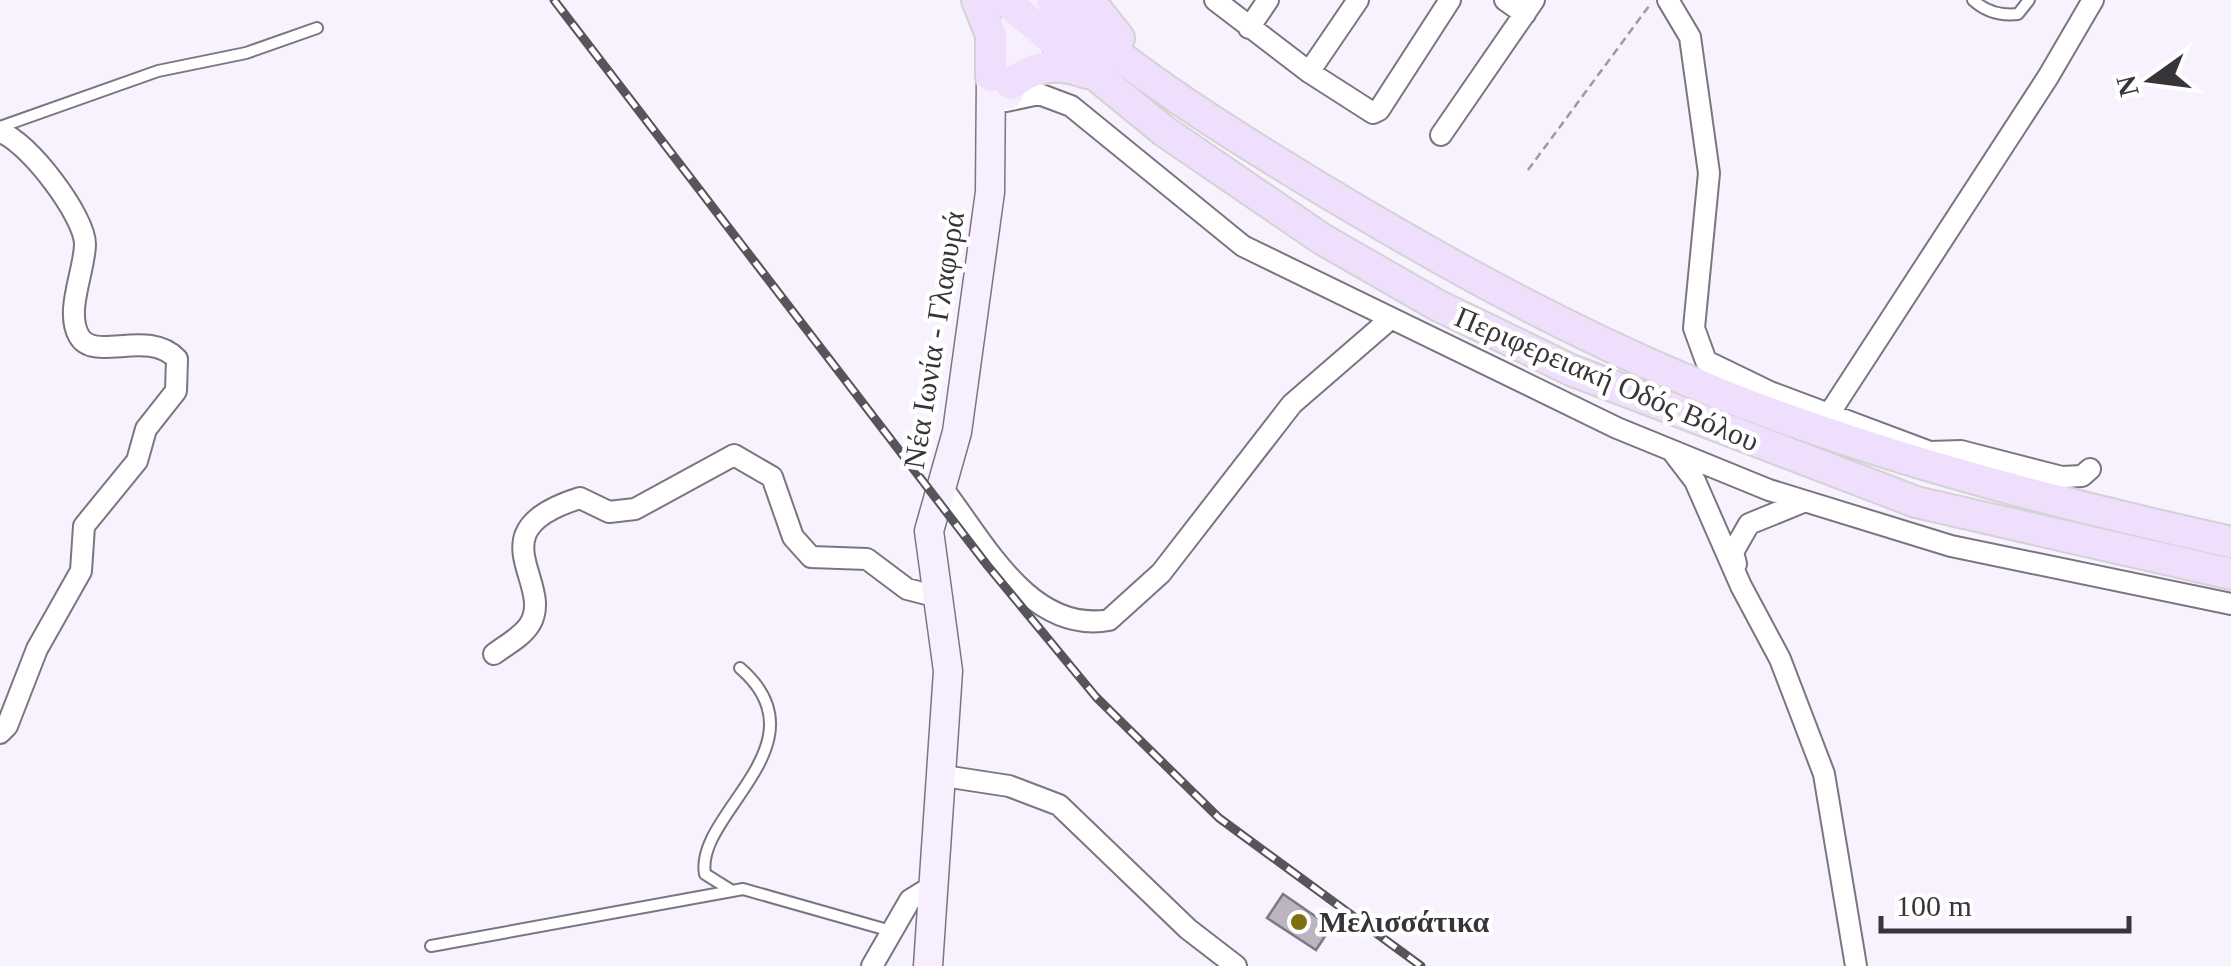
<svg xmlns="http://www.w3.org/2000/svg" width="2231" height="966" font-family="Georgia,serif">
	<style>
		.building { fill: #bcb5c1; stroke: #7e7884; stroke-width: 2.5 }
		.lines { fill: none; stroke-linecap: round; stroke-linejoin: round }
		.service-casing { stroke: #7c7581; stroke-width: 14 }
		.minor-casing { stroke: #7c7581; stroke-width: 24 }
		.secondary-casing { stroke: #7c7581; stroke-width: 31 }
		.primary-casing { stroke: #d3d3d4; stroke-width: 34 }
		.path { stroke: #9e99a2; stroke-width: 2.5; stroke-dasharray: 8 5; stroke-linecap: butt }
		.service { stroke: #fff; stroke-width: 10 }
		.minor { stroke: #fff; stroke-width: 20 }
		.secondary { stroke: #f7effe; stroke-width: 28 }
		.primary { stroke: #efdffc; stroke-width: 30 }
		.rail-casing { stroke: #57545a; stroke-width: 9 }
		.rail { stroke: #fff; stroke-width: 5; stroke-dasharray: 15; stroke-linecap: butt }
		.poi-dot { fill: #7f700f; stroke: #fff; stroke-width: 4 }
		.labels { text-anchor: middle; stroke-width: 9; stroke-linejoin: round; paint-order: stroke }
		.street-label { font-size: 30px; fill: #38353a; stroke: #fff }
		.poi-label { font-size: 30px; font-weight: bold; fill: #38353a; stroke: #fff; text-anchor: start }
	</style>
	<rect width="100%" height="100%" fill="#f8f1fe"/>
	<!-- building -->
	<path class="building" d="M1283,894L1331,927L1316,950L1267,918Z"/>
	<g class="lines">
		<defs>
			<path id="service" d="M1973,0C1986,12 2000,16 2018,14L2029,0
				M0,127L158,71L246,53L317,28
				M729,889L705,874C694,814 828,744 740,668
				M431,946L743,889L891,931"/>
			<path id="minor" d="M1215,0L1309,72L1373,113L1379,110L1450,0
				M1505,0L1525,14
				M1668,0L1690,37L1709,173L1694,328L1706,361L1770,392L1930,452L1961,451L2062,477L2082,476L2090,469
				M1249,28L1268,0
				M1309,72L1358,0
				M1006,101L1039,94L1071,106L1243,246L1617,428L1769,490L1951,546L2231,604
				M0,132C27,140 86,217 85,245C84,273 65,311 79,336C94,363 148,328 177,359L176,391L146,429L137,461L84,526L81,571L37,649L7,726L0,733
				M1441,135L1534,0
				M1829,414L2048,77L2093,0
				M1672,451L1695,481L1741,586L1780,659L1824,774L1856,966
				M943,489C984,542 1030,634 1109,620L1161,573L1292,404L1389,320
				M1736,564L1733,552L1749,524L1803,502
				M494,654C506,645 522,637 530,624C555,582 473,531 580,498L609,512L635,509L734,455L772,477L793,537L811,557L867,559L907,589L938,597
				M944,776L1009,786L1059,805L1188,929L1236,966
				M872,966L910,900L936,884"/>
			<path id="secondary" d="M1008,95L1045,10
				M928,966L948,671L929,531L957,432L990,192L991,76L1025,0"/>
			<path id="primary" d="M977,0L991,35V76
				M1004,0L1164,131L1322,239L1437,305L1571,370L1916,502L2231,574
				M1052,0C1132,73 1226,131 1318,187C1454,269 1594,346 1743,403C1902,464 2066,505 2231,542
				M1089,0L1119,38
				M1011,84C1035,64 1059,63 1087,73"/>
		</defs>
		<!-- service casing -->
		<use href="#service" class="service-casing"/>
		<!-- minor casing -->
		<use href="#minor" class="minor-casing"/>
		<!-- secondary casing -->
		<use href="#secondary" class="secondary-casing"/>
		<!-- primary casing -->
		<use href="#primary" class="primary-casing"/>
		<!-- path -->
		<path class="path" d="M1528,170L1649,6"/>
		<!-- service -->
		<use href="#service" class="service"/>
		<!-- minor -->
		<use href="#minor" class="minor"/>
		<!-- secondary -->
		<use href="#secondary" class="secondary"/>
		<!-- primary -->
		<use href="#primary" class="primary"/>
		<defs>
			<path id="rail" d="M554,0L987,565L1096,697L1219,818L1421,966"/>
		</defs>
		<!-- rail casing -->
		<use href="#rail" class="rail-casing"/>
		<!-- rail -->
		<use href="#rail" class="rail"/>
	</g>
	<!-- markers -->
	<circle class="poi-dot" cx="1299" cy="922" r="10"/>
	<g class="labels">
		<!-- street labels -->
		<g class="street-label">
			<text transform="translate(934 340) rotate(-81)" y="10">Νέα Ιωνία - Γλαφυρά</text>
			<text transform="translate(1607 379) rotate(23)" y="10">Περιφερειακή Οδός Βόλου</text>
		</g>
		<!-- poi labels -->
		<g class="poi-label">
			<text x="1319" y="932">Μελισσάτικα</text>
		</g>
	</g>
	<!-- north arrow -->
	<g transform="translate(2151 80) rotate(256)" stroke="#ffffff" stroke-width="8" paint-order="stroke">
	<path d="M0-8L18 38L0 25L-18 38Z" fill="#38353a"/>
	<text y="-15" font-size="28" font-weight="bold" text-anchor="middle" fill="#38353a">N</text>
	</g>
	<!-- scale -->
	<path d="M1881 916v15h248v-15" fill="none" stroke="#38353a" stroke-width="5"/>
	<text x="1896" y="916" font-size="30" fill="#38353a" stroke="#ffffff" stroke-width="8" paint-order="stroke">100 m</text>
</svg>
